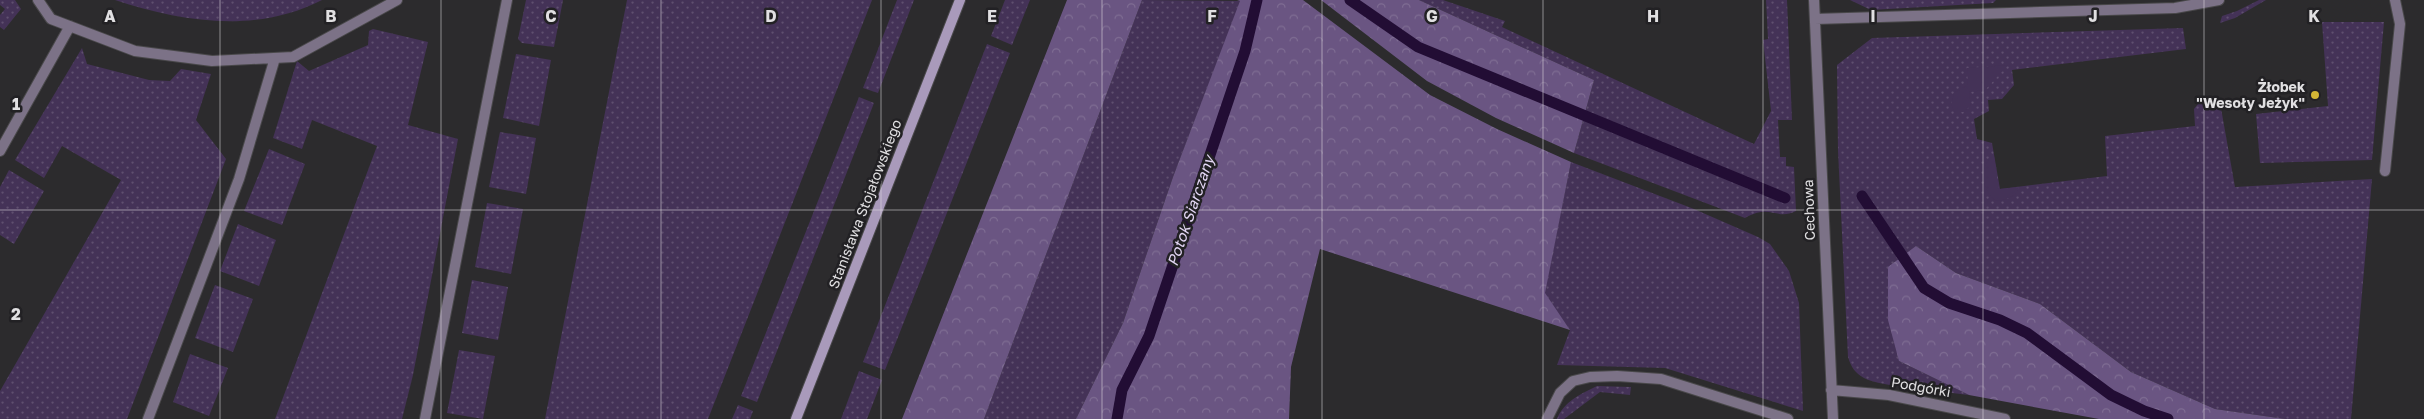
<svg xmlns="http://www.w3.org/2000/svg" width="2424" height="419" font-family="'Golos Text',sans-serif">
	<style>
		.grass { fill: url(#grass-dots) }
		.forest { fill: url(#forest-crowns) }
		.garden { fill: #443257 }
		.lines { fill: none; stroke-linecap: round; stroke-linejoin: round }
		.stream { stroke: #220d34; stroke-width: 11 }
		.lane-casing { stroke: #49484a; stroke-width: 12 }
		.street-casing { stroke: #49484a; stroke-width: 12 }
		.secondary-casing { stroke: #49484a; stroke-width: 12 }
		.lane { stroke: #7c7287; stroke-width: 10 }
		.street { stroke: #7c7287; stroke-width: 10 }
		.secondary { stroke: #a99abb; stroke-width: 10 }
		.grid { fill: none; stroke: #e1e0e2; stroke-width: 1; stroke-opacity: 0.55 }
		.poi-dot { fill: #d3b635; stroke: #222124; stroke-width: 2 }
		.labels { text-anchor: middle; stroke-width: 5; stroke-linejoin: round; paint-order: stroke }
		.poi-label { font-size: 14px; font-weight: bold; fill: #e1e0e2; stroke: #222124; text-anchor: end }
		.street-label { font-size: 14px; fill: #e1e0e2; stroke: #222124 }
		.water-label { font-size: 15px; font-style: italic; fill: #e4d7f5; stroke: #222124 }
		.grid-label { font-size: 16px; text-anchor: middle; font-weight: bold; fill: #e1e0e2; stroke: #222124; stroke-width: 5; stroke-linejoin: round; paint-order: stroke }
	</style>
	<defs>
		<pattern id="grass-dots" width="8" height="8" patternUnits="userSpaceOnUse" patternTransform="scale(1.25)"><rect width="8" height="8" fill="#443257"/><path d="M2 2h.1M6 6h.1" fill="none" stroke="#5f4f6f" stroke-width="1.8" stroke-linecap="round"/></pattern>
		<pattern id="forest-crowns" width="20" height="18" patternUnits="userSpaceOnUse" patternTransform="scale(1.25)"><rect width="20" height="18" fill="#6a5582"/><path d="M2 6a3 3 0 1 1 6 0M12 15a3 3 0 1 1 6 0" fill="none" stroke="#7f6d93"/></pattern>
	</defs>
	<rect width="100%" height="100%" fill="#2c2b2d"/>
	<!-- grass -->
	<path class="grass" d="M0,0H15L21,9L4,30L0,27V15L5,9L0,5Z
		M115,0H322C256,34 182,22 115,0Z
		M526,0H563L554,47L522,43L518,39Z
		M627,0H872L708,419H545Z
		M897,0H914L878,93L863,88Z
		M1005,0H1030L1012,45L991,36Z
		M1142,0L1241,1L1173,177L1123,323L1076,419H984Z
		M1419,0H1443L1505,21L1502,27L1754,144L1771,111L1763,40L1768,39L1766,0H1787L1792,120H1778L1780,157H1786V166L1794,167L1796,211C1776,221 1771,203 1745,218L1574,153L1594,80Z
		M1850,0H1996L1993,3L1871,10Z
		M2259,0H2266L2235,18L2220,23L2222,16L2237,11Z
		M2322,22H2384L2372,160L2260,163L2256,114L2328,106Z
		M2183,28L2186,49L2012,70L2014,85L2002,99L1988,100L1989,111L1974,119L1977,139L1992,143L2000,189L2107,176L2105,136L2195,126L2194,109L2202,99L2219,97L2235,187L2372,179L2351,419H2285L2215,409L2131,372L2040,304L1956,273L1916,246L1899,361L1969,395C1946,392 1881,387 1864,378C1855,373 1851,367 1848,357L1838,151L1837,65L1872,38Z
		M373,29L428,42L408,125L458,139L413,375L402,419H275L377,146L312,120L302,149L273,138L297,61L309,71L368,45L369,31Z
		M987,44L1010,53L885,370L863,362Z
		M82,48L87,64L149,80L170,81L181,69L211,74L196,120L226,159L127,419H0V391L121,180L62,146L44,178L15,160Z
		M516,54L551,60L539,126L503,118Z
		M859,97L874,103L757,402L741,396Z
		M500,132L536,138L526,194L489,187Z
		M269,149L305,164L282,225L244,211Z
		M1571,162L1694,209L1758,237L1770,244L1789,271L1799,303L1803,411L1665,368L1557,365L1570,330L1544,294Z
		M9,170L44,191L14,244L0,235V187Z
		M487,203L523,209L511,274L475,267Z
		M238,224L276,240L259,286L220,271Z
		M472,280L508,287L498,340L462,333Z
		M215,285L253,299L233,352L195,338Z
		M459,350L495,356L483,419L447,413Z
		M190,354L228,368L209,416L173,402Z
		M859,371L882,380L867,419H841Z
		M1597,386L1631,387L1630,395L1600,392L1564,419H1557C1564,401 1581,394 1597,386Z
		M738,405L753,411L750,419H732Z"/>
	<!-- forest -->
	<path class="forest" d="M1067,0H1142L984,419H902Z
		M1237,0H1303L1430,95L1497,129L1571,162L1545,293L1570,330L1320,249L1291,367L1289,419H1076L1123,323L1173,177L1240,1Z
		M1321,0H1419L1594,80L1574,153L1496,118L1427,81Z
		M1916,246L1956,273L2040,304L2131,372L2215,409L2285,419H2099L1969,395L1899,361L1888,320V267Z"/>
	<!-- garden -->
	<path class="garden" d="M2008,65L1985,90L1969,92L1971,106L1963,112H1955L1951,105L1954,93L1968,85L1967,68Z
		M1994,156L1999,189L2019,187C2017,197 2005,200 1996,201C1981,189 1978,166 1994,156Z"/>
	<g class="lines">
		<!-- stream -->
		<path class="stream" d="M1350,0L1418,47L1785,198
			M1862,196L1924,288L1949,303L2000,320L2027,333L2111,395L2144,411L2168,419
			M1117,419L1122,390L1149,336L1245,51L1257,0"/>
		<defs>
			<path id="lane" d="M2385,171L2400,24L2395,0
				M1547,419L1560,393L1573,381L1590,377L1617,376L1661,379L1788,419"/>
			<path id="street" d="M38,0L51,19L135,51L212,61L293,57L397,0
				M1814,0L1833,419
				M1815,19L2175,8L2219,0
				M0,151L70,26
				M1831,390L1889,395L2005,419
				M148,419L239,179L275,58
				M425,419L507,0"/>
			<path id="secondary" d="M796,419L960,0"/>
		</defs>
		<!-- lane casing -->
		<use href="#lane" class="lane-casing"/>
		<!-- street casing -->
		<use href="#street" class="street-casing"/>
		<!-- secondary casing -->
		<use href="#secondary" class="secondary-casing"/>
		<!-- lane -->
		<use href="#lane" class="lane"/>
		<!-- street -->
		<use href="#street" class="street"/>
		<!-- secondary -->
		<use href="#secondary" class="secondary"/>
	</g>
	<!-- grid -->
	<path class="grid" d="M220,0V419M441,0V419M661,0V419M881,0V419M1102,0V419M1322,0V419M1543,0V419M1763,0V419M1983,0V419M2204,0V419M0,210H2424"/>
	<!-- markers -->
	<circle class="poi-dot" cx="2315" cy="95" r="5"/>
	<g class="labels">
		<!-- poi labels -->
		<g class="poi-label">
			<text x="2305" y="92">Żłobek<tspan x="2305" dy="16">"Wesoły Jeżyk"</tspan></text>
		</g>
		<!-- street labels -->
		<g class="street-label">
			<text transform="translate(865 204) rotate(-69)" y="5">Stanisława Stojałowskiego</text>
			<text transform="translate(1809 210) rotate(-92)" y="5">Cechowa</text>
			<text transform="translate(1921 387) rotate(10)" y="5">Podgórki</text>
		</g>
		<!-- water labels -->
		<g class="water-label">
			<text transform="translate(1191 211) rotate(-71)" y="5">Potok Siarczany</text>
		</g>
	</g>
	<g class="grid-label">
		<text x="110" y="22">A</text>
		<text x="331" y="22">B</text>
		<text x="551" y="22">C</text>
		<text x="771" y="22">D</text>
		<text x="992" y="22">E</text>
		<text x="1212" y="22">F</text>
		<text x="1432" y="22">G</text>
		<text x="1653" y="22">H</text>
		<text x="1873" y="22">I</text>
		<text x="2093" y="22">J</text>
		<text x="2314" y="22">K</text>
		<text x="16" y="110">1</text>
		<text x="16" y="320">2</text>
	</g>
</svg>
